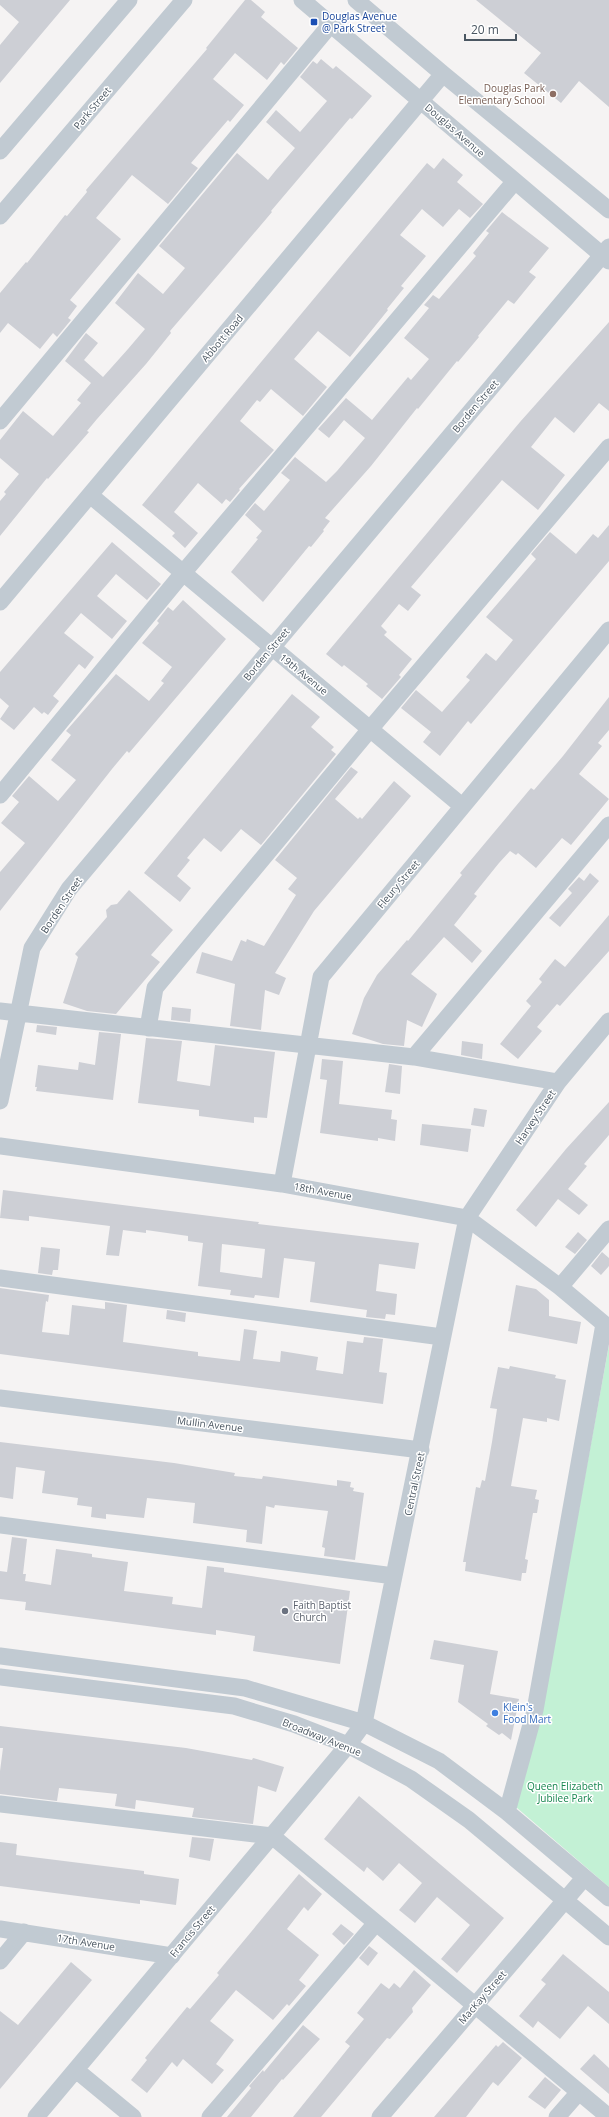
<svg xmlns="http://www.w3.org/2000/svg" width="609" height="2117" font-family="'Open Sans',sans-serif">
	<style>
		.green { fill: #c3f1d5 }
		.building { fill: #cdcfd5; fill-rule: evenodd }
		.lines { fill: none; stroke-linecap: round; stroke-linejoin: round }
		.minor { stroke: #c1cad2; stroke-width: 17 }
		.transit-dot { fill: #1a4fb4; stroke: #fff; stroke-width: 1.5 }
		.education-dot { fill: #8d6e63; stroke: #fff; stroke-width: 1.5 }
		.worship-dot { fill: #6b7280; stroke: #fff; stroke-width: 1.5 }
		.shop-dot { fill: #3f7fe0; stroke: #fff; stroke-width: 1.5 }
		.labels { text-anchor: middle; stroke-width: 3; stroke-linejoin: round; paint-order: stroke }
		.transit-label { font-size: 10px; fill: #164399; stroke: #fff; text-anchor: start }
		.education-label { font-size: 10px; fill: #785e54; stroke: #fff; text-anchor: end }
		.street-label { font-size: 10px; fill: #4a5661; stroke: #fff }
		.worship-label { font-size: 10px; fill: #5b616d; stroke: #fff; text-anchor: start }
		.shop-label { font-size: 10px; fill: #366cbe; stroke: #fff; text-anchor: start }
		.park-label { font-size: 10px; fill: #17864f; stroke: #fff }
	</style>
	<rect width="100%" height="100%" fill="#f5f3f3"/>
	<!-- green -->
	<path class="green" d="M609,1345V1887L516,1807L542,1711Z"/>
	<!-- building -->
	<path class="building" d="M0,0H70L0,83V45L19,22L0,5Z
		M245,0H251L265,12L261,17L298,48L284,65L281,62L267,80L235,53L213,79L244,105L230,122L228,120L191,163L198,168L168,204L132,175L96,218L121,239L70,300L77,306L68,318L71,320L57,337L53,333L40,349L8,323L0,333V293L26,262L27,263L65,215L67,216L87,192L86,190L207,49L206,48Z
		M476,0H609V107L579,81L561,103L524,73L541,53Z
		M321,59L333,69L336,66L372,96L352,119L350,118L271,211L272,212L232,259L170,331L171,333L146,364L97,419L87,431L89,432L48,479L47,478L0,536V501L6,494L4,492L19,474L0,458V440L23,411L53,436L81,403L77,400L91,383L65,361L86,333L98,343L84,360L103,377L128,349L145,329L115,303L138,273L163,294L185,268L159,246L237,153L268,180L276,170L295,148L266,122L276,110L300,132L327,101L300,77L313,61L317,64Z
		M443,158L463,175L457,182L483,204L470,218L459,209L443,227L422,209L400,235L426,256L401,286L404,288L387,309L388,310L350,357L318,331L294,359L327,387L303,416L271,389L260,402L257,400L240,421L274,450L239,489L240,490L230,502L226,499L222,504L198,483L174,512L198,533L185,548L172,536L175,533L142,505L427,163L434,169Z
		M502,212L549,248L529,272L536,277L514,304L508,300L478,336L479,337L458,362L457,361L418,409L417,408L371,466L325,518L330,521L323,530L324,531L311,547L309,546L263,602L231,572L258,539L256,538L262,531L245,515L255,503L264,511L290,480L281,473L295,457L326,482L337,471L365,438L344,420L329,438L318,429L346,398L372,420L408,377L411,380L429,359L404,338L429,308L424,305L433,295L439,299L476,256L473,253L489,233L486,231Z
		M609,322V411L599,403L574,433L555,417L531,447L565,475L538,510L502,480L411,587L421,595L408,611L399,604L381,626L387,632L384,635L412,659L399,675L401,677L382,699L366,686L368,684L344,665L342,667L326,654L520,422Z
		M609,525V561L471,724L468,721L440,756L423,742L431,732L401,708L416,690L442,712L470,680L466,677L486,653L496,661L513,640L486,617L536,559L531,554L550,532L576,554L593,534L598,538Z
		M112,542L161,584L147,600L116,574L97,596L127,621L112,639L81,613L64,633L94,657L85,669L79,664L53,696L59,701L48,715L44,712L42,714L34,707L14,730L0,719L9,706L0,698V672Z
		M183,600L226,639L129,753L127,751L112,769L0,911V872L25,843L1,823L19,802L12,796L29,776L58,801L76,780L51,760L71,735L66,731L116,674L149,701L164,683L161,681L172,667L142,643L159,623L157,621L168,607L173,611Z
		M292,694L320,717L311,727L334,747L331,750L336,754L261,845L241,829L221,852L204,838L187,858L190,860L177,876L191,888L180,902L144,873Z
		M609,697V730L598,743L602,746L579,774L609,799L571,845L562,838L536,868L518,853L516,855L510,851L499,863L474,894L477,896L454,925L482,951L472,963L444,937L411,974L437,994L422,1027L407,1020L404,1046L383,1044L352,1034L364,998L377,975L407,940L408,941L462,875L460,873L531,788L534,790L563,756Z
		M351,767L358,772L335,799L358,819L360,817L362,819L394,781L411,796L314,911L275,973L286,978L279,995L265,990L261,1030L230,1026L235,984L196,973L202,952L232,961L241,940L246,942L247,939L264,946L296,895L288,889L297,878L275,860Z
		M590,873L599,881L560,927L549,918L572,893L568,889L579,877L584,881Z
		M129,890L173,930L151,955L160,962L116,1014L87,1011L63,1003L78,957L75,954L107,917L106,910L111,905L117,904Z
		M609,915V951L560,1006L557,1004L537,1027L542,1031L518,1059L500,1044L531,1006L526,1001L542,982L539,979L555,959L565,967Z
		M172,1007L191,1009L190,1022L171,1020Z
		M37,1025L57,1027L56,1035L36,1032Z
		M99,1032L121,1034L113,1100L36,1091L37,1087H35L38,1065L78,1070L79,1062L95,1065Z
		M146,1038L182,1041L177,1081L210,1086L215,1045L275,1052L267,1118L254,1117V1123L199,1116V1110L138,1103Z
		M462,1041L483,1044L482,1059L461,1055Z
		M322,1059L343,1061L339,1104L392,1110L391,1119L397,1120L395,1141L378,1138V1141L320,1133L327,1080L320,1079Z
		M389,1064L402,1066L400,1094L385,1092Z
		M609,1102V1135L584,1164L587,1166L568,1189L588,1205L579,1215L558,1199L536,1227L516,1210L566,1149Z
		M474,1108L487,1110L484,1127L471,1125Z
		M422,1124L471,1129L468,1152L420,1145Z
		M3,1190L259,1222L258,1224L419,1243L415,1269L379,1264L376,1291L397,1294L395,1315L386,1314L385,1319L366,1317L367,1310L310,1302L315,1262L284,1258L279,1298L255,1295L254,1298L230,1295L231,1290L198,1286L203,1243L188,1241V1236L146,1230V1233L123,1230L119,1256L106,1255L110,1226L29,1216V1221L0,1218ZM222,1244L265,1249L262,1278L220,1272Z
		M578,1232L587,1240L575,1254L565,1247Z
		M41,1247L60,1249L58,1270H53L52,1275L38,1273Z
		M602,1252L609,1258V1266L601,1275L591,1266Z
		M516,1285L536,1289L549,1300V1316L581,1322L577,1344L508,1331Z
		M0,1288L49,1295L48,1302L46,1301L42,1332L69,1335L72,1305L105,1309V1302L127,1305L123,1342L198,1352V1356L240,1361L244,1329L257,1331L253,1359L280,1362L281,1351L318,1357L316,1370L343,1374L347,1341L363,1343L364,1337L383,1339L379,1372L387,1373L383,1404L0,1354Z
		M167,1310L186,1313L185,1322L166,1319Z
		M510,1366L556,1375L555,1378L566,1380L559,1421L547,1418V1422L523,1418L511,1486L537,1490L535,1499L539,1500L537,1513H533L525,1559L528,1560L526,1573H522L521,1581L465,1571L466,1562H463L476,1487L480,1488L482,1480L485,1481L492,1442L497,1409L490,1408L498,1367L509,1369Z
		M0,1442L174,1463L235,1473L234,1476L262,1479L263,1476L337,1486V1480L351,1482L350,1487L354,1488L353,1491L364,1493L355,1560L324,1556L325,1548L322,1547L328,1511L275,1505L274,1508L266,1506L262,1544L246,1542L247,1530L193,1523L195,1503L147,1498L144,1518L106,1514V1519L91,1517L92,1507L77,1505L78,1498L42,1493L45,1471L16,1467L13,1499L0,1497Z
		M12,1537L27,1539L23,1574H26L25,1581L51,1585L56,1549L92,1554V1557L128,1562L124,1591L173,1597L172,1604L202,1608L207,1566L224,1568V1572L350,1591L340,1664L253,1651L255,1636L216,1630V1635L25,1610L26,1602L0,1599V1571L7,1572Z
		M434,1640L498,1651L490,1694L519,1699L511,1740L502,1733L499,1735L486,1726L488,1724L458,1702L464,1665L430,1659Z
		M0,1726L186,1748L252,1760L253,1758L284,1767L276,1792L258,1786L253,1824L192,1817L194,1808L136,1800L135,1809L115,1806L117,1794L59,1788L57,1801L0,1794V1771L3,1748H0Z
		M359,1796L504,1918L457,1973L441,1959L470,1925L437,1897L415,1923L399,1910L422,1883L399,1863L383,1881L367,1867L364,1872L324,1839Z
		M192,1837L214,1839L210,1861L189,1857Z
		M0,1842L17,1844L16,1855L144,1871V1874L179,1879L176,1905L140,1900V1904L0,1886Z
		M299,1874L322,1894L308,1911L304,1907L287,1929L319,1955L299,1980L306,1986L289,2006L287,2004L273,2020L236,1990L210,2021L234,2040L216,2064L224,2070L212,2084L183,2059L177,2067L172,2062L147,2093L131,2080L147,2060L145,2058L187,2007L190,2009L219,1975L217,1973Z
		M341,1924L354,1934L344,1945L332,1934Z
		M369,1946L378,1953L368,1966L359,1958Z
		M563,1954L609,1992V2024L588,2006L560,2039L538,2021L533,2028L519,2016L546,1984L541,1980Z
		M71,1962L92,1980L0,2089V2011L18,2025Z
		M414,1970L431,1985L412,2008L413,2012L390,2039L387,2038L321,2117H293L350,2046L345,2042L364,2019L357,2013L381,1983L389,1989L394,1983L400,1988Z
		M303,2025L320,2039L283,2080L282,2079L251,2117H227L251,2088L249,2086L263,2070L264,2072Z
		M503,2042L522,2058L498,2086L493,2082L466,2117H434L496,2045L498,2047Z
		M594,2054L609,2068V2094L580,2069Z
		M545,2077L561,2090L545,2109L528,2097Z"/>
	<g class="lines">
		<!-- minor -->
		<path class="minor" d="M302,0L609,261
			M356,0L443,74L609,210
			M0,151L129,0
			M0,216L184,0
			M0,421L331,24
			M90,495L462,806
			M0,602L443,74
			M0,795L183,573L515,181
			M0,1011L414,1057L558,1082
			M148,1028L155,988L371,728L609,447
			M414,1057L609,825
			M0,1101L32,948L69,889L609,247
			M0,1146L282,1184L467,1218L560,1287L609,1328
			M282,1184L321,977L609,630
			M0,1278L442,1337
			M560,1287L609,1229
			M0,1398L421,1450
			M0,1525L394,1576
			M0,1656L245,1688L364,1723L439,1761L507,1812L609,1898
			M0,1677L234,1706L294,1724L348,1745L411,1779L469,1820L609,1937
			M0,1804L272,1836L609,2117
			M507,1812L535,1710L604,1324
			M0,1929L172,1956
			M0,1961L24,1932
			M76,2070L133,2117
			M36,2117L348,1745L364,1723L467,1218L558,1082L609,1021
			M210,2117L376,1923
			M380,2117L584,1878
			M557,2117L579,2092"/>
	</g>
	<!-- markers -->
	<rect class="transit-dot" x="310" y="18" width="8" height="8" rx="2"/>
	<circle class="education-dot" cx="553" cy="94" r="4"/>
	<circle class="worship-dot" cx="285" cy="1611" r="4"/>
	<circle class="shop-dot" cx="495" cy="1713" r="4"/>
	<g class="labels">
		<!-- transit labels -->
		<g class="transit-label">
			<text x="322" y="20">Douglas Avenue<tspan x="322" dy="12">@ Park Street</tspan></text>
		</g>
		<!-- education labels -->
		<g class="education-label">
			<text x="545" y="92">Douglas Park<tspan x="545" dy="12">Elementary School</tspan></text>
		</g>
		<!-- street labels -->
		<g class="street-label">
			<text transform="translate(92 108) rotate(-50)" y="4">Park Street</text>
			<text transform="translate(455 130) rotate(41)" y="4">Douglas Avenue</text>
			<text transform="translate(222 338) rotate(-50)" y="4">Abbott Road</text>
			<text transform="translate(475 406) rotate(-50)" y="4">Borden Street</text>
			<text transform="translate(266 654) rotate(-50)" y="4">Borden Street</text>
			<text transform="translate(304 674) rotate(39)" y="4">19th Avenue</text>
			<text transform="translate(398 884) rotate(-50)" y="4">Fleury Street</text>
			<text transform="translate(61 905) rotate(-56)" y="4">Borden Street</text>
			<text transform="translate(535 1117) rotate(-56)" y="4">Harvey Street</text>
			<text transform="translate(323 1191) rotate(10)" y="4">18th Avenue</text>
			<text transform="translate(210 1424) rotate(7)" y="4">Mullin Avenue</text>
			<text transform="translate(414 1484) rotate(-78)" y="4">Central Street</text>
			<text transform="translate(322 1737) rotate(22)" y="4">Broadway Avenue</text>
			<text transform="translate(192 1931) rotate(-50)" y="4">Francis Street</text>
			<text transform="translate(86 1942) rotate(9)" y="4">17th Avenue</text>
			<text transform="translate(482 1997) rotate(-49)" y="4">MacKay Street</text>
		</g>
		<!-- worship labels -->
		<g class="worship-label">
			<text x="293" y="1609">Faith Baptist<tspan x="293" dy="12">Church</tspan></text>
		</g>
		<!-- shop labels -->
		<g class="shop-label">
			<text x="503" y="1711">Klein's<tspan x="503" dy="12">Food Mart</tspan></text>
		</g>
		<!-- park labels -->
		<g class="park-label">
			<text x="565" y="1790">Queen Elizabeth<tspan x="565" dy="12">Jubilee Park</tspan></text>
		</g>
	</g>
	<!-- scale -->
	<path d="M465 34v6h51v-6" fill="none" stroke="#4a5661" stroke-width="2"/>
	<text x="471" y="34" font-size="12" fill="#4a5661" stroke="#ffffff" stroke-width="3" paint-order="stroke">20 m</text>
</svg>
